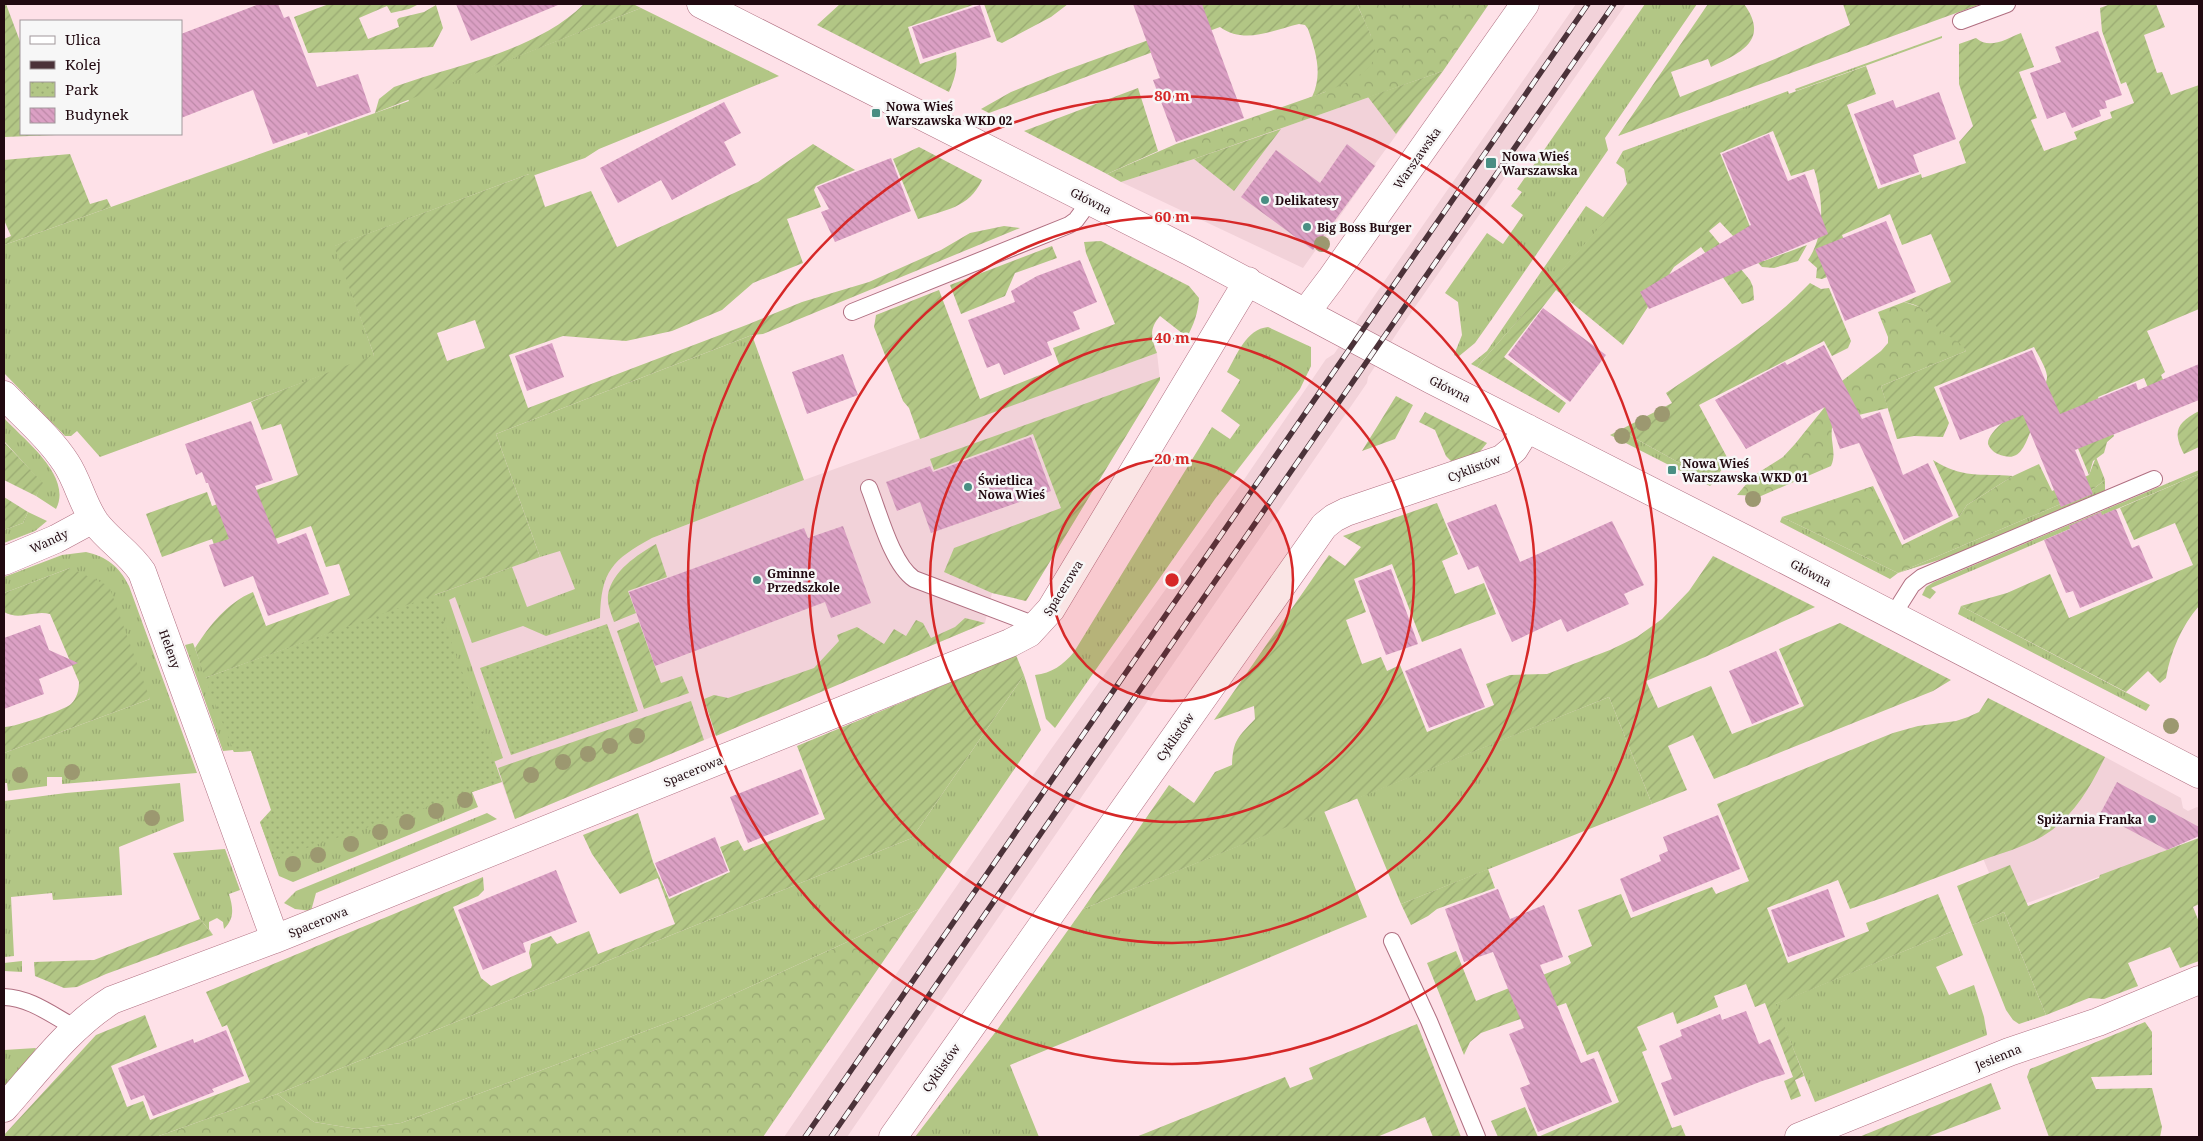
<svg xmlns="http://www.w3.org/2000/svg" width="2203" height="1141" font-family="'Noto Serif',serif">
<defs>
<pattern id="grass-tufts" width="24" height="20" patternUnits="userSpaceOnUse" patternTransform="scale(1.25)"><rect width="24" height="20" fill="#b2c685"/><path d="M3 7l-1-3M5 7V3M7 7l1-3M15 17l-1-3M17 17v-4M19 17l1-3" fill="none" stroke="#99a972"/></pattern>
<pattern id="forest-crowns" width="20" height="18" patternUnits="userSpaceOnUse" patternTransform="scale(1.25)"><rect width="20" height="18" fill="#b2c685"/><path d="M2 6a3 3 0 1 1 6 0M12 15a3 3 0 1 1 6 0" fill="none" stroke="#99a972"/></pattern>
<pattern id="park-dots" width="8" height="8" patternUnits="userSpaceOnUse" patternTransform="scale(1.25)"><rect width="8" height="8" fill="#b2c685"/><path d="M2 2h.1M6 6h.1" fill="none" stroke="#99a972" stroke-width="1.8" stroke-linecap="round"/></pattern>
<pattern id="garden-furrows" width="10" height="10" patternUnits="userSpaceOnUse" patternTransform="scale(1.25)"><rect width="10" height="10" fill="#b2c685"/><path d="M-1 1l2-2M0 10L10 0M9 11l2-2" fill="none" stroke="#99a972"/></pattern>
<pattern id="building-back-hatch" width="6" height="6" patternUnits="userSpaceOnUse" patternTransform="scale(1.25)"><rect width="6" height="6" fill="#dba0c4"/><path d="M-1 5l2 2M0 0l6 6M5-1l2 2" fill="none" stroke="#bc88a7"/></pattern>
</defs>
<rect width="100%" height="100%" fill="#fee1e8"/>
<path fill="#f2d2d9" d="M1576,4H1626L1401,327L1368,377L1367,383L847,1137H784L1049,752L1239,487L1326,359L1334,354Z
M1443,71L1375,164L1376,165L1303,268L1121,182L1194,159Z
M1157,353L1160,380L1026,601L992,593L985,623L515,819L434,594L557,551L601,554L652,538L804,480Z
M2094,751L2181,798L2183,808L2188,811L2197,807L2199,808V836L2134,864L2005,911L1962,808Z"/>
<path fill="url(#grass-tufts)" d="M1645,4H1697L1605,138L1608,150L1492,319L1475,343L1458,357L1454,355L1462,335L1458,302L1445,293L1487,233L1503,244L1523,215L1511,206L1522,192L1517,189Z
M641,8L779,76L599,149L585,158L535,175L529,174L335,246L374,355L372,357L100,457L77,431L71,436H65L4,373V245L409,101L408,99Z
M1942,36V38L1796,91L1795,89Z
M1788,91L1789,94L1632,191L1477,367L1471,364L1487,351L1586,206L1603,217L1627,184L1624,169L1616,163L1623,151Z
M1268,327L1311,347V366L1300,389L1215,499L1055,728L1046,719L1035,675C1052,673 1063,665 1074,652L1212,427L1230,439L1240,425L1221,411L1240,380L1227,372C1237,355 1246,329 1268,327Z
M752,335L804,480L652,538C612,560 601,571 600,618L546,636L523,626L472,643L455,597L449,600L503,758L491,763L258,770L251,751L234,752L233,750L223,751L185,645L193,643L206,678L512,567L527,607L575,589L560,551L540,557L496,434Z
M4,418C24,440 73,476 56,509L36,496L42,483L4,441Z
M1620,430L1714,482L1710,486L1610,435Z
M2199,470V474L1931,588L1936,592L1930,599L1922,595L1926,587L1934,582Z
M2105,480V492L1964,552L1898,573L1890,579L1780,522L1782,517L1898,573L2089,492Z
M28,512L47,521L35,531L4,543V530L23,523Z
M86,552C107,557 119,566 129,586L197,773L62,784V777H47V786L8,791L7,783H4V753L150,699L70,568L4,593V577L62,555Z
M1961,606L2150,705L2146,711L1958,614Z
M1024,675L1041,730L919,909L688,1015L401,1123L357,1129L314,1122L277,1094L912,838Z
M1609,697L1652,804L1401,904L1357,798Z
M180,783L184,821L119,847L122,895L53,900L52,893L11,897L14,956L4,957V801L66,793Z
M486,787L472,792L478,807L293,882L279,876L260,822Z
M1324,811L1367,917L1010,1065L1039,1137H915L997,1030L1083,909Z
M487,813L497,819L316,893L311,911L295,909L284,903L296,891Z
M225,849L240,890L229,894C233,908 235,918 224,929L223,922L217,918L209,922V929L213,935L200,919L173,853Z
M2004,912L2046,1015L2019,1024L2013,1020L2006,1010L1972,925Z
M1953,931L1963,955L1936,967L1949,995L1974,985L1984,1017L1987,1035L1815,1102L1775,1004Z
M22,961V972L4,971V963Z
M36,1048L31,1058L4,1087V1050Z"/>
<path fill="url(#forest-crowns)" d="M1357,4H1489L1443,71L1194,159L1121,182L1107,174L1176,144L1325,92L1371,36Z
M1904,302L1923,308L1944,333L1961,342L1966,351L1881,386L1888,408L1846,418L1832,428C1830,442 1837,453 1831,466L1761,496L1737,495L1753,476L1783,457L1795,444L1824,408L1827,399L1838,384L1881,351L1888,343V337L1878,312Z
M2096,457L2105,480L2089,492L1898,573L1782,517L1873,486L1902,545L1959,517L1967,505L2013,476L2039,464L2052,491L2089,475Z
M919,909L763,1137H156L277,1094L314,1122L357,1129L401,1123L688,1015Z"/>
<path fill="url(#park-dots)" d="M434,594L502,782L274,859L260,822L271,810L251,751L234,752L205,678Z
M607,624L638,711L511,755L480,668Z"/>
<path fill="url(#garden-furrows)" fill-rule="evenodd" d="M4,4H6L21,44V134L56,135L4,137Z
M329,4H419L409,9L391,13L387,6L359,18L368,39L399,27L397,20L399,18L424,12L436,5L443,28L433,47L308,53L294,17Z
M584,4H633L641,8L375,113L379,99L394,87C457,64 535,52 584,4Z
M840,4H976L908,27L920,64L956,52C958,67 955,78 949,92L817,25Z
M984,4H1068L1051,17L1002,43L997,41Z
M1200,4H1357C1363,19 1373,35 1375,51C1378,74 1330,90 1312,97C1323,74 1316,52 1308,29L1305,25L1299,24C1273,30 1245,45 1220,27L989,113L981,109L1011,92L1058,73L1176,30L1200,10Z
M1708,4H1744C1770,40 1741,53 1711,67L1708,59L1671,72L1680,97L1775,59L1850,25L1843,4H1981L1618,136Z
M2108,4H2156L2165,27L2144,35L2157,73L2162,72L2171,95L2199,85V309L2147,331L2165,372L2161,375L2176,408L2155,405L2144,378L2098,397L2114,436L2107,442L2104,453L2093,461L2089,475L2065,417L2031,430C2026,442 2021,461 2004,456C1996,454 1991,451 1988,444C1987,424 2049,397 2047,376C2046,367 2038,355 2034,347L1934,387L1949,423L1943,437L1914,436L1897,439L1881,386L1966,351C1960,341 1954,340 1945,334C1926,321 1934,308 1904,302L1951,282L1931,234L1902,245L1890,214L1842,235L1855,266L1822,279L1816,278L1817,268L1808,260C1826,234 1823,197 1814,169L1791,176L1773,131L1720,153L1764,261L1807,245L1798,261L1774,268L1762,267L1720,222L1709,231L1750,280L1753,287L1754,300L1742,304L1701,247L1674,267L1623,345L1556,290L1504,357L1566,403L1559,413L1477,367L1631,191L1625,153L1866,66L1876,94L1847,105L1878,189L1921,174L1922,178L1966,163L1959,142L1973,126L1959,84V44L1976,38C1990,50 2006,39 2021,33L2034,67L2019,72L2037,118L2031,120L2044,151L2077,139L2074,132L2112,118L2110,112L2134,103L2126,82L2121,84L2102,31L2100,8L2108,5Z
M1443,71L1396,134L1368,97Z
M1138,88L1158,151L1107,174L1024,131Z
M1281,129L1234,191L1194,159Z
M813,144L855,170L816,186L814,190L821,207L787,219L803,263L753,283L722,310L672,331L626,341L563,336L509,355L528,408L749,324L802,302L869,282L941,250L970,233L1004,226L1020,228L763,334L752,335L496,434L540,557L205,678L195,648C210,625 227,603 253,592L266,626L350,595L339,564L326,567L311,526L219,559L212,539L162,557L146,514L207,492L212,506L298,475L281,424L262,430L251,402L374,355L334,246L529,174H534L545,207L591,191L617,247L758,182ZM475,320L485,348L447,361L437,333Z
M919,147L982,180C969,208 945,210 918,219L893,159Z
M70,154L90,204L107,199L111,207L4,245V239L11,236L4,220V160Z
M1101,241L1189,286L1199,298C1198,313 1194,324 1187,337L1160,316C1149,329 1151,337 1157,353L920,439L909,408L903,401L874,327L876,315L939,290L980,399L1060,367L1053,348L1115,324L1086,253L1084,242Z
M1052,246L1057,258L1015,273L1005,296L961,314L950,285Z
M1810,283L1821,289L1829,288L1851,341L1848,348L1832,356L1824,341L1699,405L1728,459L1714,482L1620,430L1672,403L1666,393C1717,359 1768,327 1810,283Z
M1160,377V380L1026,601L992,593L944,572L954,548L1061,508L1033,434L934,470L930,459Z
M1396,396L1413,405L1395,439L1362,451Z
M2199,411V447L2184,454C2172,431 2177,423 2199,411Z
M1425,412L1487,443L1478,454L1451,461L1446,456L1435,430L1419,422Z
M4,442L43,483L36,496L4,480Z
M1933,460C1963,479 1979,473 2013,476L1967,505L1959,517Z
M2199,474V606C2182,625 2170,653 2166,678L2160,683L2148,671L2126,692L1961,606L2007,593L2050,574L2069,618L2193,565L2175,523L2134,540L2120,508Z
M4,497L28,512L23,523L4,530Z
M1437,503L1458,554L1442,561L1455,594L1484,583L1496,614L1422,642L1392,564L1354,579L1366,612L1346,620L1362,664L1381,657L1387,671L1400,665L1427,732L1494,705L1486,684L1510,675L1547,674L1610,650L1637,637L1662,619L1689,591L1713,556L1815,607L1705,657L1646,681L1658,708L1711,686L1732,734L1804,706L1779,649L1840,623L1951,680L1933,691L1714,779L1693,735L1668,746L1687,790L1652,804L1609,697L1083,909L1169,785L1194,803L1215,772L1232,765C1233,740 1238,737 1255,719L1254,706L1214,720L1329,555L1345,566L1361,547L1343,536Z
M656,544L667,577L628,591L636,613L614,622C611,613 607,604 608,595C612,571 637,555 656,544Z
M70,568L109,586L150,699L4,753V727C12,728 65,710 71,704C77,698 79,690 79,682L50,614C33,610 20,621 4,612V593Z
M965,618L985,623L716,736L704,699L714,695L728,698L814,668L839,641L837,635L857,627L884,644L894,629L906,636L916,620L923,623L931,638L955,627Z
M639,622L661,683L682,676L689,693L644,709L617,631Z
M1016,655L1024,675L912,838L277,1094L156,1137H4V1135L96,1035L145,1015L157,1047L111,1066L127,1107L143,1101L150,1120L250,1082L227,1025L222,1027L206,992L483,877L484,890L478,896L453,907L481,978L491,986L531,968L532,965L529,953L531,944L551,936L557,944L589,931L598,954L675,924L658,878L620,894L592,854L583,835L638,813L653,862L669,899L730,872L720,847L738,840L744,851L825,819L797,746Z
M1988,698L2105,757C2092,784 2076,812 2052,830C2029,847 2000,853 1975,863C1933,879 1892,895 1850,909L1838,880L1767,908L1788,963L1869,931L1866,923L1938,894L1953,931L1776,1004L1804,1076L1795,1080L1801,1096L1791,1100L1784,1081L1793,1077L1765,1003L1755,1007L1746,984L1714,996L1718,1007L1677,1024L1673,1012L1637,1027L1647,1050L1642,1052L1672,1128L1681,1125L1686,1137H1498L1491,1121L1525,1107L1538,1137L1619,1102L1598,1051L1587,1055L1566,1003L1481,1033L1470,1042L1464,1055L1427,963L1456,951L1476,1001L1568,965L1571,963L1568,956L1592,946L1578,910L1621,894L1631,918L1712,887L1716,894L1749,881L1717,804L1893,733L1918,726L1956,721L1968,717L1979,712Z
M691,701L704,740L515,819L498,768Z
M2199,838V904L2193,907L2199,922V961L2180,968L2170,947L2128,963L2138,986L2104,999L2089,998L2046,1015L2004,912L1972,925L1957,886L2010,865L2028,906L2099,878L2100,875Z
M1488,869L1495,888L1437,909L1428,916L1411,925L1401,904Z
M200,919L213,935L106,974L77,987L64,988L35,976L34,962L94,960Z
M2145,1022L2152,1032V1075L2091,1077L2096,1089L2152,1088L2162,1127L2160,1137H2049L2027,1077L2030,1069Z
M1417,1024L1461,1137H1433L1425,1117L1377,1137H1136L1285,1077L1290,1088L1313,1079L1309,1068Z
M1991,1083L2001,1109L1927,1137H1859Z"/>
<path fill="url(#building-back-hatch)" d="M259,4H278L284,18L289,16L317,87L358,74L371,112L308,135L307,132L273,144L253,90L181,118V34Z
M456,4H558V5L471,41Z
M1133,4H1202L1244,118L1176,142L1153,80L1160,78Z
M980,5L991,37L923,59L912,27Z
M2098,31L2122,95L2105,101L2107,108L2099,110L2101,116L2072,128L2065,112L2047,119L2030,73L2061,62L2055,47Z
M1939,92L1956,139L1913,155L1919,172L1881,185L1854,114L1893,100L1896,108Z
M724,102L741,133L724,142L736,165L672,200L661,180L618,203L600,168Z
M1769,134L1788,181L1805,174L1828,234L1649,309L1640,292L1751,225L1722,154Z
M1347,144L1375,166L1313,250L1241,197L1276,150L1320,183Z
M891,158L911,211L835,242L821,212L829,209L817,187Z
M1886,221L1916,292L1845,321L1815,249Z
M1080,260L1097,302L1073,312L1080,329L1047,342L1052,355L1004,375L999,363L987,368L968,320L1015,302L1011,291L1037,276Z
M1543,308L1606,355L1570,402L1508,355Z
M552,343L564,377L527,391L515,356Z
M1824,345L1862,419L1880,412L1903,475L1928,463L1953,516L1904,540L1859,443L1840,449L1825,407L1746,449L1715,400L1785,362L1787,365Z
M2032,350L2060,414L2136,383L2138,390L2199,364V400L2075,450L2093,494L2061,507L2023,415L1960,440L1939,388Z
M843,354L858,395L807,414L792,372Z
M251,421L273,480L255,486L278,544L306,533L329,594L268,616L253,576L224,587L209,545L229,539L208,483H206L202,472L196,475L185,444Z
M1031,437L1051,491L931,533L920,502L897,511L886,482L930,466L933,472Z
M1496,504L1520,562L1612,521L1644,585L1624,594L1629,604L1567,632L1561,619L1512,642L1478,566L1468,570L1447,523Z
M2116,509L2132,548L2139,545L2153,578L2080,608L2073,591L2066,593L2044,540L2070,529L2069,526L2101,512L2102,515Z
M843,526L871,603L831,618L825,602L655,666L629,592L804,528L808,538Z
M1391,569L1418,644L1386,655L1358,581Z
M40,625L49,650L78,663L39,679L44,694L4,709V638Z
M1461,648L1485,707L1429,728L1405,671Z
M1776,651L1799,704L1752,724L1729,671Z
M801,769L819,814L748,843L730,797Z
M2117,782L2199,827V836L2167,850L2100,814Z
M1718,815L1740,869L1633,912L1620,879L1661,861L1659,855L1668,851L1663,837Z
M715,837L728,871L669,897L655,863Z
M556,870L577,922L523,943L526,952L483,970L458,910Z
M1498,889L1510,919L1544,905L1563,957L1540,965L1581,1063L1594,1058L1612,1102L1538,1132L1520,1088L1530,1084L1509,1034L1524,1028L1493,952L1464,962L1445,909Z
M1828,889L1845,937L1788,957L1771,910Z
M1746,1011L1759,1044L1770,1039L1785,1074L1762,1081L1674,1116L1661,1083L1672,1079L1659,1046L1682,1036L1680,1030L1720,1014L1722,1020Z
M226,1030L244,1076L212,1089L214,1092L153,1116L144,1095L131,1100L118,1068L193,1039L194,1043Z"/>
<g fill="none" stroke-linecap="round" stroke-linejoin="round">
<defs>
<path id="service" d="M1961,21L2007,4
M852,312L1069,225L1076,220L1090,201
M869,488C879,513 892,564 914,579L1038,626
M1893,615L1912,585L1922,577L2154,479
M1392,941L1429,1021L1477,1137
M4,997C31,998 53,1016 76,1028"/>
<path id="minor" d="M701,4L1189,251L1432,380L1745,539L2199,774
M1306,312L1331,279L1525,4
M4,395C24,416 50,438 66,463C78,481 82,503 95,522C109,541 129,552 142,572L275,939
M4,561L56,539L93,519
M4,1108C37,1071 69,1027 112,1000L275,939L1010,643L1029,633L1051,609L1248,281
M893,1137L1324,526L1334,518L1346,512L1502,459L1514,449L1527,428
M1799,1137L2009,1052L2098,1022L2199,980"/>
</defs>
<use href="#service" stroke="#b06f81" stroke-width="18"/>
<use href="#minor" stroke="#b06f81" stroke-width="29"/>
<use href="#service" stroke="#fff" stroke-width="16"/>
<use href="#minor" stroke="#fff" stroke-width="28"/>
<defs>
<path id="rail" d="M805,1137L1588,4
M831,1137L1614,4"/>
</defs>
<use href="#rail" stroke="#4b3239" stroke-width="5.5"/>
<use href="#rail" stroke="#f7f7f7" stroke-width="4" stroke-dasharray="11" stroke-linecap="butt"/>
</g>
<g fill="#9c9870">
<circle cx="1322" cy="244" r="8"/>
<circle cx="1662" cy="414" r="8"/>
<circle cx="1643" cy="423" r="8"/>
<circle cx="1622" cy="436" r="8"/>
<circle cx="1753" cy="499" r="8"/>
<circle cx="2171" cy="726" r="8"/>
<circle cx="637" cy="736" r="8"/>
<circle cx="610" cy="746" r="8"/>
<circle cx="588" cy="754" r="8"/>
<circle cx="563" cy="762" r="8"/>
<circle cx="72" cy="772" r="8"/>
<circle cx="20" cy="775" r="8"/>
<circle cx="531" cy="775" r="8"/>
<circle cx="465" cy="800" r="8"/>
<circle cx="436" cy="811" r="8"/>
<circle cx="152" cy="818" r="8"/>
<circle cx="407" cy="822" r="8"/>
<circle cx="380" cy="832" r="8"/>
<circle cx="351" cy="844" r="8"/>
<circle cx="318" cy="855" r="8"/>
<circle cx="293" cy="864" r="8"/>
</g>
<circle cx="1172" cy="580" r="121" fill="#d62828" fill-opacity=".12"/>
<g fill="none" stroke="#d62828" stroke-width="2.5">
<circle cx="1172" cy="580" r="121"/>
<circle cx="1172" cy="580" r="242"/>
<circle cx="1172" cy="580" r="363"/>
<circle cx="1172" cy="580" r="484"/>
</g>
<g fill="#498e83" stroke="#f7f7f7" stroke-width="2">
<rect x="871" y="108" width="10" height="10" rx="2.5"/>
<rect x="1485" y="157" width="12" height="12" rx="2.5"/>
<circle cx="1265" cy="200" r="5"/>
<circle cx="1307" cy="227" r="5"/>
<rect x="1667" y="465" width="10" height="10" rx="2.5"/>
<circle cx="968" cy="487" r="5"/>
<circle cx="757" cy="580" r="5"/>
<circle cx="2152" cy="819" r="5"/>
</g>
<g text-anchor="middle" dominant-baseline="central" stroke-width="5" stroke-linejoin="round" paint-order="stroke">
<g font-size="12" font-weight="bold" fill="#210910" stroke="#f7f7f7" text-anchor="start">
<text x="886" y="106">Nowa Wieś<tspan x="886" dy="14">Warszawska WKD 02</tspan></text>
<text x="1502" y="156">Nowa Wieś<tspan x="1502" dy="14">Warszawska</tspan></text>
<text x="1275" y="200">Delikatesy</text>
<text x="1317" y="227">Big Boss Burger</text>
<text x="1682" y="463">Nowa Wieś<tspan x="1682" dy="14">Warszawska WKD 01</tspan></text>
<text x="978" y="480">Świetlica<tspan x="978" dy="14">Nowa Wieś</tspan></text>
<text x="767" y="573">Gminne<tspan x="767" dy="14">Przedszkole</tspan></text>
<text x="2142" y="819" text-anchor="end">Spiżarnia Franka</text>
</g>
<g font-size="12" fill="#210910" stroke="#f7f7f7">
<text transform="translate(1417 158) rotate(-55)">Warszawska</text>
<text transform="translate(1091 201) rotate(27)">Główna</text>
<text transform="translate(1450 389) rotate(27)">Główna</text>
<text transform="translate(1474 468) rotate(-21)">Cyklistów</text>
<text transform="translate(49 541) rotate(-25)">Wandy</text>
<text transform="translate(1811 573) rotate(28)">Główna</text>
<text transform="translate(1063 588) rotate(-58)">Spacerowa</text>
<text transform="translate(170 649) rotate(70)">Heleny</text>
<text transform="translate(1175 737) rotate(-55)">Cyklistów</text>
<text transform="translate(693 771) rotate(-22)">Spacerowa</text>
<text transform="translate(318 922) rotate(-22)">Spacerowa</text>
<text transform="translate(1998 1057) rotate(-22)">Jesienna</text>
<text transform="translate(941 1068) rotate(-55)">Cyklistów</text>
</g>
</g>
<circle cx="1172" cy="580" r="8" fill="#d62828" stroke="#f7f7f7" stroke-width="2.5"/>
<g font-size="15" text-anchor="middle" font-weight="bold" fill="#d62828" stroke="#f7f7f7" stroke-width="5" stroke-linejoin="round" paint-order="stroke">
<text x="1172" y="101">80 m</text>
<text x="1172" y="222">60 m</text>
<text x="1172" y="343">40 m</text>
<text x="1172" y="464">20 m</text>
</g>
<rect width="2203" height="1141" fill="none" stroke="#210910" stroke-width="10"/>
<rect x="20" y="20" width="162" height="115" fill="#f7f7f7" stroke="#a1989b"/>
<rect x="30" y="36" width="25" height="8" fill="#ffffff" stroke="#a1989b"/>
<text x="65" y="45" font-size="15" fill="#210910">Ulica</text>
<rect x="30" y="61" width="25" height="8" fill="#4b3239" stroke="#a1989b"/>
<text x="65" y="70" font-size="15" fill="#210910">Kolej</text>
<rect x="30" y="82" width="25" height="15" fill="url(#park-dots)" stroke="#a1989b"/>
<text x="65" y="95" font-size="15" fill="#210910">Park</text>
<rect x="30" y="108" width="25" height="15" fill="url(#building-back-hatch)" stroke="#a1989b"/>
<text x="65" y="120" font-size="15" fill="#210910">Budynek</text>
</svg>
